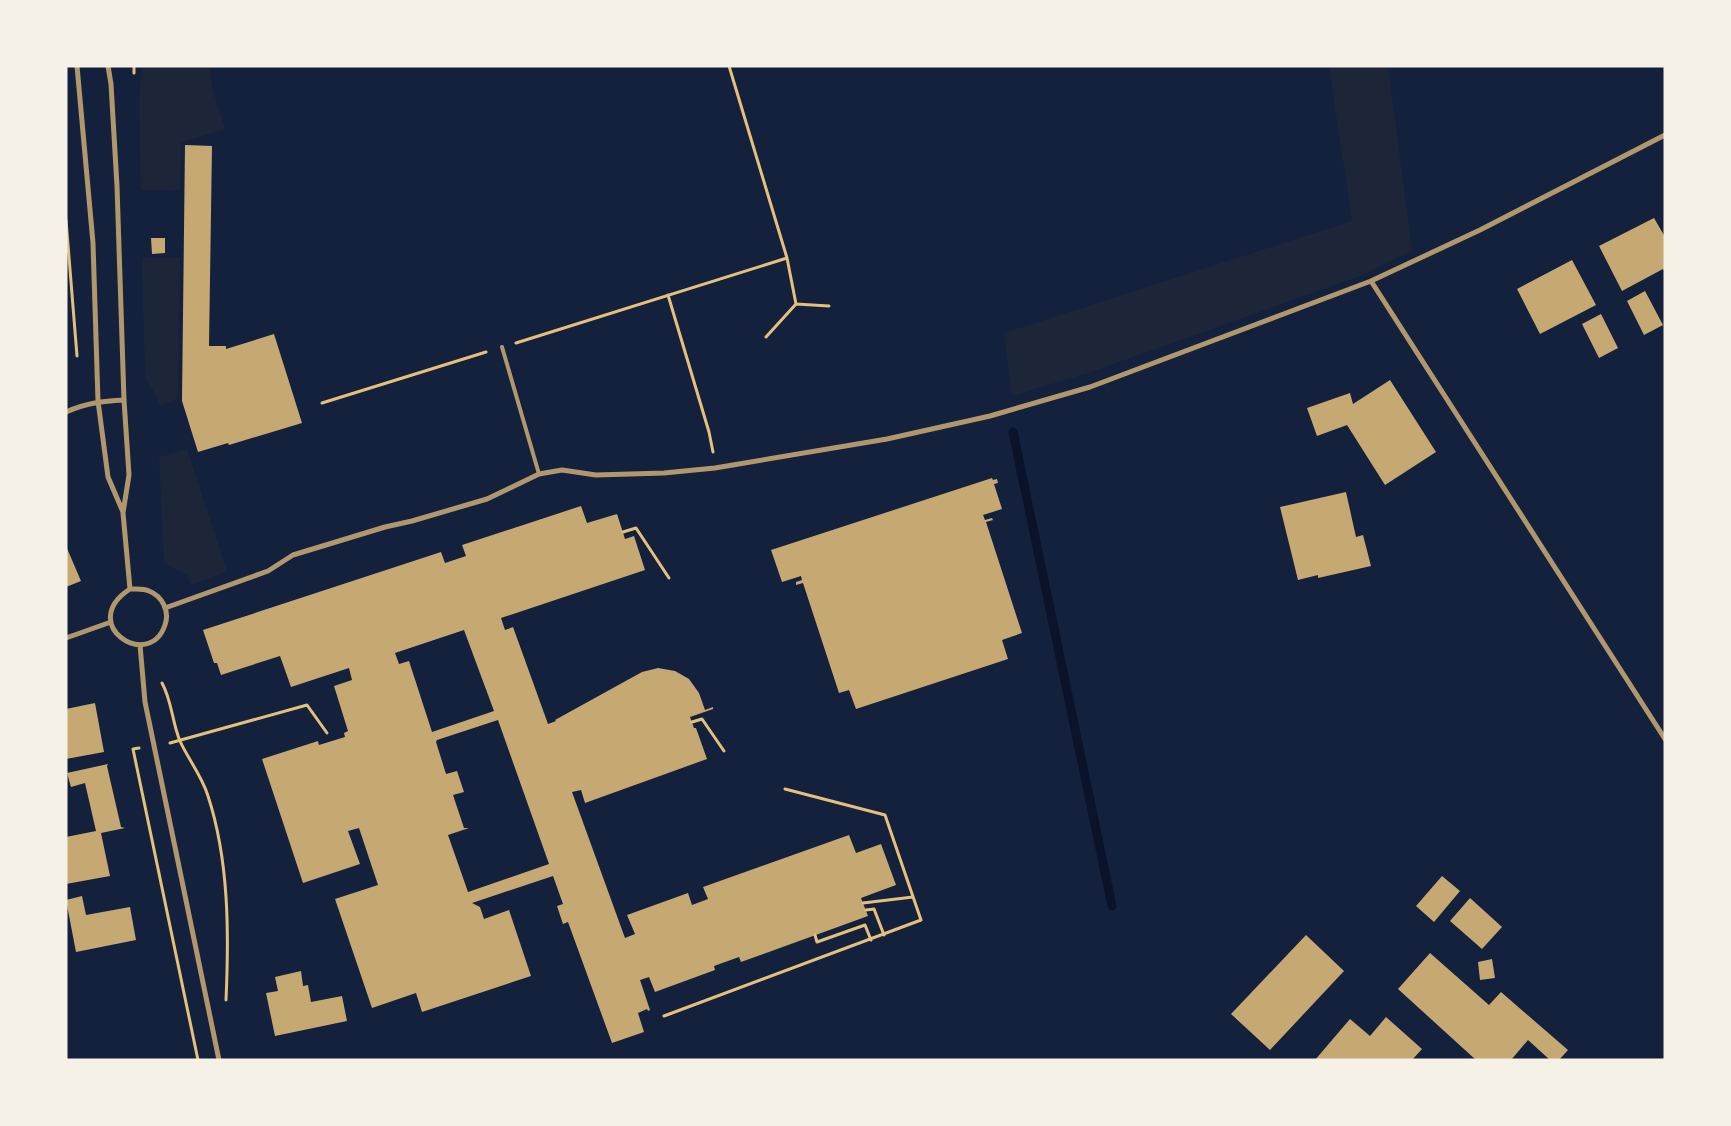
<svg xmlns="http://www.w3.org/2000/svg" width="1731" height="1126" font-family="'Nunito Sans',sans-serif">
<rect width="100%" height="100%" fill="#14213d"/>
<path fill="#1d2539" d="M142,66H214L210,69L212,87L225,129L181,142L180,190L141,191L139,101Z
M1329,66H1388L1412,251L1360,276L1088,373L1012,396L1004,333L1352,221Z
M180,257L178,398L158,406L157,397L145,377L142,258Z
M187,449L227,571L191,585L187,575L164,563L159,457Z"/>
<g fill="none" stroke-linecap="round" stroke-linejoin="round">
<path stroke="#0b132b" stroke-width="9" d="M1013,432L1112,906"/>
</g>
<path fill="#c6a872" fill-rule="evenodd" d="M185,145L212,146L209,346H226V349L274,334L302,423L229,445L228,443L198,452L182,401Z
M1654,218L1665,237V272L1663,269L1622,291L1599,246Z
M151,238H165V253L152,254Z
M1572,260L1596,305L1540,334L1517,289Z
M1645,291L1663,325L1644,335L1627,301Z
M1601,314L1618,348L1599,358L1582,324Z
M1390,380L1436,452L1385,485L1347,425L1317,436L1307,408L1350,393L1353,404Z
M992,478L993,480L997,479L998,483L994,484L1002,509L983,515L985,520L992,518L993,520L986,522L1022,633L1002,640L1008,659L856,709L849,690L839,693L803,583L796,585V582L802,580L801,576L782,582L771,550Z
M1346,492L1356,537L1363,535L1371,566L1318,578V575L1298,580L1280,507Z
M581,506L587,523L617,514L625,539L634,536L645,570L501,618L505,630L513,627L548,724L556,721L555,720L642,672L658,668L675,671L689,679L699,693L705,710L713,707V709L690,717L694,728H696L707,759L585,803L581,790L572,792L625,938L635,934L627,915L688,893L692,905L708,899L703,887L849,835L856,853L881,844L896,885L861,898L868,916L741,962L739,957L714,966L715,970L655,992L649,977L640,980L650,1010L648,1011L647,1009L638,1013L644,1032L612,1043L568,922L563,924L557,906L563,904L553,876L472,903L480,907L484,919L509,910L531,976L422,1012L416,993L372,1008L335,899L378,885L359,828L348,831L360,864L303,883L262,759L318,741L319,745L345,737L344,733L348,731L334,686L352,680L349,668L291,687L280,656L221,675L217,663H214L203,630L441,552L445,563L466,556L462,545ZM464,630L494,711L432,732L409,661L399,664L395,653ZM498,720L549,864L468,892L448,835L469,828H464L453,795L464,792L457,771L446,774L436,742L437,740Z
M66,546L81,581L66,587Z
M95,703L104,752L66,759V709Z
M108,764L107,766L121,827L125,828L101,833L110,876L66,884V837L96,831L85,783L71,787L67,773Z
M1442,876L1460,891L1434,922L1416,906Z
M82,896L86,915L130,907L136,940L76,952L66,900Z
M1470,898L1502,927L1482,949L1450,921Z
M1306,935L1344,971L1270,1050L1231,1014Z
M1430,953L1489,1005L1501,992L1568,1050L1559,1060H1550L1528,1040L1511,1060H1476L1398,989Z
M1492,959L1495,978L1480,980L1478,962Z
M301,971L303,986L308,985L311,1002L342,996L347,1021L275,1036L266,993L278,991L275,977Z
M1386,1017L1422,1049L1412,1060H1315L1350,1019L1370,1036Z"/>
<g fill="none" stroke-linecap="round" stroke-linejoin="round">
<path stroke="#e5c07b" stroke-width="3" d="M729,66L787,258L796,304L766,337
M134,73V66
M66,220L77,356
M668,295L709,432L713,452
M796,304L829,306
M516,343L787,258
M322,403L486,352
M623,532L636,528L669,578
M162,683C172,701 172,722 180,741C188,759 202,776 208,796C229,860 229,933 226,1000
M692,722L702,719L724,751
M170,743L307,705L327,733
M139,748L133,749L198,1060
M863,903L913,897
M866,910L874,909L884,935
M815,935L817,942L865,925L871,940
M664,1016L921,920L885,815L785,789"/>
<path stroke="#b1986c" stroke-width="4" d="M502,347L539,474"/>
<path stroke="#b1986c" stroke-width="5" d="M77,66L93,243L98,401L108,477L123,512
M108,66L111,84L117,186L124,400L129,475L123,513L130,589
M1371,281L1665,739
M66,412C86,403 103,401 124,400
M130,589C136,589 143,588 149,591C162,596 170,611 165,625C149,672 76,624 130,589Z
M165,608L268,571L293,555L385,527L412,521L487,499L539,474L562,470L596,475L664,473L715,468L887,439L990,416L1090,387L1371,281L1480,230L1665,135
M66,638L111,622
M140,645L145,702L219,1060"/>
</g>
<rect width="1731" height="1126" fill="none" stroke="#f6f1e7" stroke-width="135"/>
</svg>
